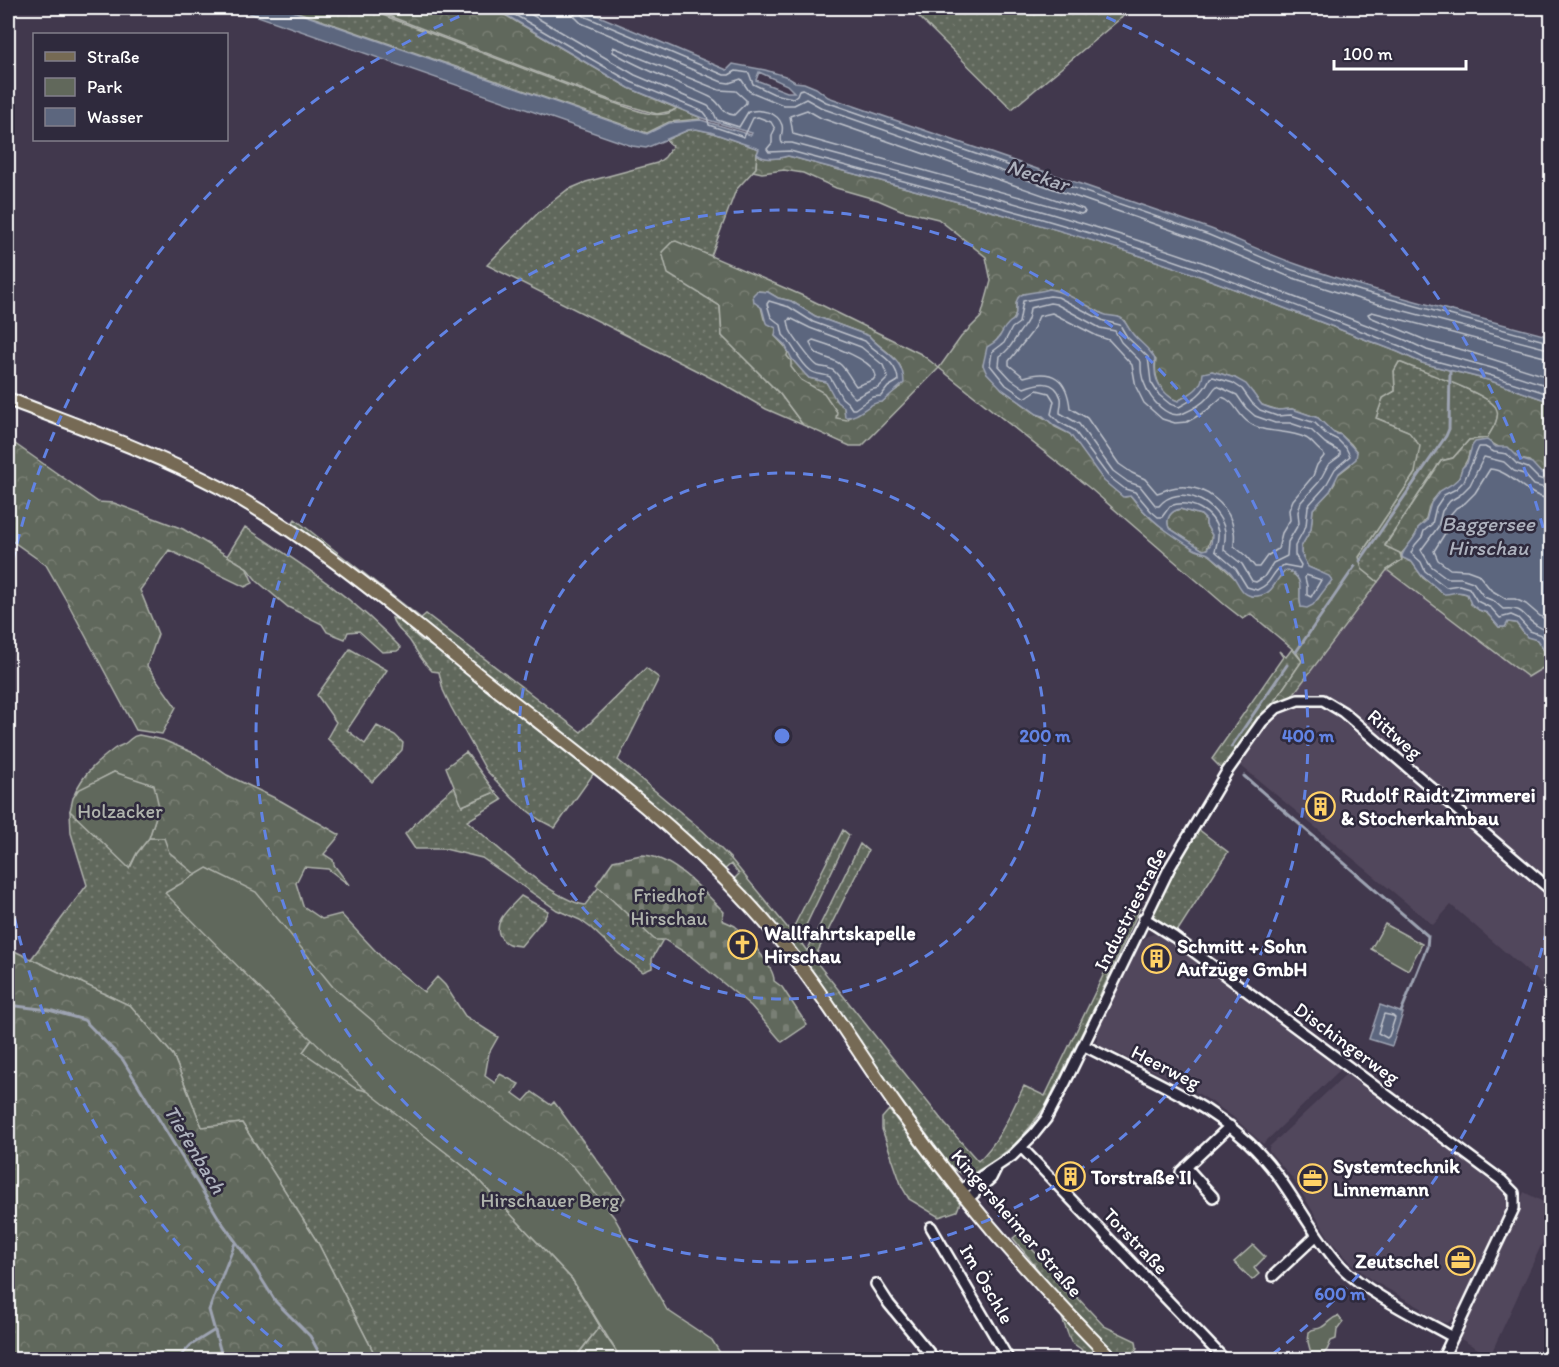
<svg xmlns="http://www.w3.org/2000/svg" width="1559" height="1367" font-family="Itim,sans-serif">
<defs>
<pattern id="grass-dots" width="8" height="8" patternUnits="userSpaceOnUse" patternTransform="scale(1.5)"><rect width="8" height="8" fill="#61685b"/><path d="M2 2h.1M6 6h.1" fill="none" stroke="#797f74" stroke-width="1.8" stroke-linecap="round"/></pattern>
<pattern id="forest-crowns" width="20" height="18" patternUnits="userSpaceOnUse" patternTransform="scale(1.5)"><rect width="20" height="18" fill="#61685b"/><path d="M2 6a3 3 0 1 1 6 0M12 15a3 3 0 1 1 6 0" fill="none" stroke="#797f74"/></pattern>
<pattern id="wetland-marsh" width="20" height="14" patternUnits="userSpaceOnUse" patternTransform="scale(1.5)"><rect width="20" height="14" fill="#61685b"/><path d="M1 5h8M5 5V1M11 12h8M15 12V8" fill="none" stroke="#797f74"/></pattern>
<pattern id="cemetery-stones" width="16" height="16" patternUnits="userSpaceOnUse" patternTransform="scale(1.5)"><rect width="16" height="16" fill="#61685b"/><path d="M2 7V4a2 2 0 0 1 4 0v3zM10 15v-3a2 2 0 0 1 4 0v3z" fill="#797f74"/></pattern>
</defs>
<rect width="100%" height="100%" fill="#41384d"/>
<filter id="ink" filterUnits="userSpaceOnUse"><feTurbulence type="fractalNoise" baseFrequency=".0167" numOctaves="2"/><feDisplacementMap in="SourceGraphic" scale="12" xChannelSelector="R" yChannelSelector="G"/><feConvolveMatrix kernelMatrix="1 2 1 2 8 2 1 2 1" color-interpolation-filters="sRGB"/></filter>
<g filter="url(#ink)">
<path fill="#51465b" d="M1387,570L1528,676L1551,663V992L1451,905L1433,925L1234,760L1262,722L1285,705Z
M1154,934L1169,940L1341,1069L1263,1144L1233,1117L1212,1102L1189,1088L1133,1061L1113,1051L1110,1052L1101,1048L1097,1043V1031L1139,945L1147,936Z
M1349,1074L1497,1184L1508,1197L1505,1215L1456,1315L1448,1323L1438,1321L1421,1311V1308L1370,1279L1350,1262L1331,1241L1293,1179L1269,1151V1147L1345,1075Z
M1524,1192L1551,1206V1224L1490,1356L1459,1338Z"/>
<path fill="url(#grass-dots)" stroke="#b0b4ad" stroke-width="1.5" d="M286,8H364L614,103C632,108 661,123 677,108L699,117L700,119L669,122L647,133Z
M910,8H1133L1012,109Z
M696,129L710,132L759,149L757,154L756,168L736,190L711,256L694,250L720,306L722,336L780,394L803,425L766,409L723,384L487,265L539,212L567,190L586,182L657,163L665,157L673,146L666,140L688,130Z
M1399,362C1416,369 1490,394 1497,408C1501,417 1492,430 1487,438L1469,440L1453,458L1441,461L1385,545L1400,553L1402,560L1387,570L1378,582L1361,569L1359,557L1415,473L1408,431L1376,418L1383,397L1395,391L1394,371Z
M295,519L421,618L426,614L581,732L646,668L659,678L618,760L703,831L731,859L791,932L843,830L849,835L799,940L807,951L860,844L868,851L814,959L945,1124L978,1161C1000,1141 1011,1112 1024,1086L1045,1096L1137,905L1140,908L1088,1021L1046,1105L1031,1126L1015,1144L994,1161L974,1173L962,1174L951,1167L906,1107L780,931L734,879L739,874L731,864L724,870L668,818L291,525Z
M245,527C303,565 353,597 401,648L397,651L382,652L359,631L348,632L345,639L327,632L322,624L288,607L257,581L246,567L227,556Z
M392,618L399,620L422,641L424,640L594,773L555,828L540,820L515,801L486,770L451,707L443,690L439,672L432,671C424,663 418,654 412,644C406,634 395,629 392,618Z
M350,649L387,670L347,730L365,744L377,726L395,735L403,743L402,750L372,782L327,738L336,722L317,695Z
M1292,649L1302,661L1269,709L1258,718L1222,769L1212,759L1283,657L1279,651L1286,657Z
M455,786L462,806L495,792L502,800L467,821C496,845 550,899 585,905L602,883L646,923L662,941L652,959V968L643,972L619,954L591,928L580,920L557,910L482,858L445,849H415L405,834L434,804Z
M70,811L131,866L137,853L149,838H164L209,886L317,1033L303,1052L432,1107L417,1129L471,1172L572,1279L600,1326L574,1359H377L318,1243L242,1123L202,1127L173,1055L131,1006L31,959L87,885L71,833Z
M1194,826L1228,852L1175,935L1146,914Z
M521,896L548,911L545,917L521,946C512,945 505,945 500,936C492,921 512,906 521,896Z
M889,1110L960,1203L957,1211L939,1217L909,1199L902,1187L882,1129V1118Z
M1018,1234L1104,1326L1136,1341L1137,1348L1131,1355L1122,1356L1112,1351L1096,1336L1087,1323L1050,1285L1013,1238Z
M1059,1310L1107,1359H1087L1081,1349L1071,1342Z"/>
<path fill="url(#forest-crowns)" stroke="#b0b4ad" stroke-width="1.5" fill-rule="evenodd" d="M368,8H483L505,15L629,88L676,108L672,111L657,114L615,102Z
M757,154C765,161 777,159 788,156C924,193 1061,227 1194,274C1263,299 1330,326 1398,352L1422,363L1488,380L1551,402V477L1541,473L1529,461L1520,459L1490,442L1469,452C1469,460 1465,462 1462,469C1458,476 1463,471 1459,478C1452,488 1439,489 1431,503C1424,515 1431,517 1418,528C1417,535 1407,548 1401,554L1403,558L1412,562L1423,578L1444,593L1454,591L1467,594L1471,604L1479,610L1487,613L1499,627H1505L1508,622L1516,623L1524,634L1537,640L1543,649L1551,654V663L1528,677L1387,570L1402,560L1400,553L1385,546L1441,461L1453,458L1469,440L1487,438C1492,430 1501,417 1496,408C1490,394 1416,369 1399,362L1394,371L1395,391L1383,398L1376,418L1408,431L1420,446L1415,473L1359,557L1362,569L1378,582L1292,696L1279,702L1269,709L1302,661L1296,652L1251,614L1243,619L1225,605L1092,490L939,368L862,446H850L803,425L780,394L722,336L720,306L668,274L662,252L672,242L676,241L801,295L921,354L939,368L961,337L981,317L991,281L986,257L938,219L901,210L878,200L836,188L803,173L784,170L762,173L753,171L756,168ZM1049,289L1060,291L1106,316L1118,317L1124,320L1131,333L1156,360C1153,378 1161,395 1178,401C1185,396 1195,394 1200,386C1204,380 1205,376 1212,371L1235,378L1253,393L1256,400L1262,405L1278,410L1292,409L1318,418L1330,430L1341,435L1351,444L1357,452L1350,465L1336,476L1335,483L1330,491L1313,509L1311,529L1301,547V553L1308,567L1322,573L1330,584L1325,587L1318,599L1301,607C1297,591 1307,579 1287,570C1272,578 1277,597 1251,596C1238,581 1226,569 1211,556C1207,552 1197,550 1191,546C1168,532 1147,519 1131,496L1125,497L1108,484L1070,434L1055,427L1048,420L1037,414L1002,389L983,365C989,349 1002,332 1013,320C1018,315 1014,307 1017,301C1018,298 1021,296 1023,294L1039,293ZM757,291L768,292L778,298L791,301L815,316L869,336C878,347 900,357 902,372C903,376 901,383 901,387L892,392L882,402H875L869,406L788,350L775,336L777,328L764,319Z
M8,439L98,502L114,503L183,529L246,567L253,583L245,587L169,550L140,590L158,634L147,666L176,707L162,734L136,730L70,607L46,565L8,538Z
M1180,509L1201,515L1206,520V525L1212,535L1207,549L1203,550L1169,528C1165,518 1171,511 1180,509Z
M139,735L163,740L196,754L227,775L281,801L340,835L324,854L333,860L334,865L349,885L328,869L304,867L296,883L303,906L322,919L341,914L385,961L424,992L437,977L445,985L465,1016L498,1037L489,1053L485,1076L495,1083L500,1074L519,1084L513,1093L524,1101L532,1092L551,1105L554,1102L625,1198L617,1208L591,1201L600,1326L572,1279L471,1172L417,1129L430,1107L355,1088L303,1052L317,1033L209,886L169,852L164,838H149L159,807L114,772L75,793C83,774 98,761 114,749C118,746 124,745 127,742C132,738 132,736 139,735Z
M466,752L495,792L462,806L446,767Z
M8,948L131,1006L173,1055L202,1127L242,1123L318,1243L377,1359H8Z
M599,1327L622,1359L574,1360Z"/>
<path fill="url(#wetland-marsh)" stroke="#b0b4ad" stroke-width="1.5" d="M788,350L792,359L809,378L826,382L835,396V400L844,407L845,416L850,417L847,420L836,418L837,412L824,393L801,380L791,367V361L787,356Z"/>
<path fill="url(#cemetery-stones)" stroke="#b0b4ad" stroke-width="1.5" d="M641,855C672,855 703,891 724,912L722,920C726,922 731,924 735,926C746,934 775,968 774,981L782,987L807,1025L782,1042L751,1006L689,955L665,940H655L596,885L613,861Z"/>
<path fill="#61685b" stroke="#b0b4ad" stroke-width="1.5" d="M114,772L154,785L159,807L149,838L137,853L129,868L70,811L73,798L78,790Z
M207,868L256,892L333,987L393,1038L574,1167L614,1217L667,1310L712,1340L724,1359H621L572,1279L471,1172L362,1087L292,1021L165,893Z
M1385,924L1422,944L1408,970L1371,949Z
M1253,1245L1265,1257L1254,1268L1259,1274L1252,1280L1234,1262Z
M1338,1316L1343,1322L1337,1330L1336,1339L1331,1341L1327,1350L1320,1358L1312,1357L1308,1342L1309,1332C1314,1327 1316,1331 1322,1327C1329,1323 1330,1318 1338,1316Z"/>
<path fill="#5c667e" stroke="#9da3b2" stroke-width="1.5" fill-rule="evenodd" d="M235,8H284L647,134L669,123L701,120L751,135L752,133L702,118L629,88L506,15L485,8H580L727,70L733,64L765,70L785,76L795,82L804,83L816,88L828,97L1211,229C1239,240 1267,254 1296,264C1379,294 1466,314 1551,337V402L1488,380L1422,363L1398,352C1330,326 1263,299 1194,274C1061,227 924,193 788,156C777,159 765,161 757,154L759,149L710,132L696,129L688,130L646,148L632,146ZM759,72L787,85L794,92H787L756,80Z
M1049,289C1069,293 1085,305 1103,314C1109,317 1115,315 1121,318C1126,322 1128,328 1132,333C1137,340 1145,345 1151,353C1157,359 1154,362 1155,370C1155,383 1166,397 1178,401C1191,393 1202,389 1203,373L1212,371L1235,378L1246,384L1262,405L1270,408L1278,410L1292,409L1318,418L1334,433L1341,435L1357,452L1356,459L1339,473L1330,491L1313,509L1311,529L1301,547V553L1308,567L1329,576L1332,580L1313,605L1307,608L1301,607C1297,591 1307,579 1287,570C1275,576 1276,594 1257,596C1239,598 1239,579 1228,570C1223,566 1217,560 1211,556C1207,552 1199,552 1194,549C1170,534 1148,519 1131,496L1123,497L1104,481L1070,434L1055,426L1043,416L1037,414L1002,389L986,372L983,365L987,347C1005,337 998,333 1009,323C1013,319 1013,323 1015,317C1018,309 1013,300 1021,295C1027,292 1041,292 1049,289ZM1180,509L1201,515L1206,520V525L1212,535L1211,544L1207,549L1203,550L1169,528C1165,518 1171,511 1180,509Z
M757,291L768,292L778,298L791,301L815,316L869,336C882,352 904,357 904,383L882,402C867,402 861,418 845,417L844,407L837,402L826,382L809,378L805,374L792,359L785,345L775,336L776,328L766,323L762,308L754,302L753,295Z
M1487,440L1496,447H1508L1520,459L1532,463L1541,473L1546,472L1551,477V654L1543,649L1537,640L1527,637L1516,623L1508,622L1505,627H1499L1487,613L1479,610L1471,604L1467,594C1456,589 1452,595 1444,594L1421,575L1412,562L1403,558L1402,556C1405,545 1417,539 1418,528L1426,521L1431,503L1440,491L1452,484L1459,478L1462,468L1467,463L1472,446L1475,442Z
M1380,1005L1403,1013L1392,1046L1369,1039Z"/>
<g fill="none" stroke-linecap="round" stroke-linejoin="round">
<path stroke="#bec2cb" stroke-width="1.5" d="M503,8L631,82L704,112L707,116L709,125L744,137L753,118L758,117L771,122L775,129L772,135V143L767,149L769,152L790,151C926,187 1063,221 1196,268C1265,293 1332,320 1400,346L1424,358L1489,375L1552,395
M520,8L635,75L708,106L713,111L717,120L739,127L748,112C759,108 778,112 782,125C784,132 779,137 782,143H792C928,180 1066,214 1199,261C1267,286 1335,313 1403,339L1427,350L1492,368L1552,387
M573,8L575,17L581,23L722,82L729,83L741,79L749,91L783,105H794L806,99L824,109L1206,242L1290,277L1359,299L1552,350
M580,8L581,12L584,16L724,75H729L736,71L749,73L753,84L774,94L793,98L797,95L799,90L803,89L826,102L1209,235L1292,270L1361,291L1552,343
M613,47L719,90L736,91L746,100V103L734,115C721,114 721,102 710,97C677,81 644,71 613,52Z
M807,110L821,118L1083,209L1085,212L1081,214L793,134L790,116Z
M1050,296L1058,297L1104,321L1120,325L1127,337L1148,357L1151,382L1159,395L1170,404L1179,407C1194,399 1203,394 1210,378L1213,377L1233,383L1242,389L1252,403L1260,410L1277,416L1291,415L1315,423L1326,434L1338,440L1346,448L1350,456L1335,469L1325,487L1308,506L1306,526L1295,546V555L1301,565L1300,568L1284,565C1270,572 1275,582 1257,590L1247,587L1236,569L1215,551C1216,546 1219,539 1218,532C1214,511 1190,499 1170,506L1162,517H1158L1151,511L1135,492L1125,489L1108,476L1074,430L1059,422L1051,414L1054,401L1049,393L1037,390L1025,398L1006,385L990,365L992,352L1004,343L1012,328L1019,323L1023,301Z
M769,301L789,307L813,322L865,341C876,353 898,361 898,381L888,387L881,396L872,397L855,409H852L848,403L842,398L830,377C824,374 816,375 811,371C798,361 794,345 783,335L781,325L771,317L767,304Z
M1050,303L1056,304L1100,328L1115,331L1121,342L1141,362C1141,370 1141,377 1145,385C1150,399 1168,421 1184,413C1193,409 1202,404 1208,397C1212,393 1213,389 1217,386L1237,395L1246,408L1255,416L1275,423H1290L1311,430L1325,443L1340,452V456L1328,465L1319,482L1301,502L1298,512L1299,523L1288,542L1287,556L1273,563L1264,577L1256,582L1252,581L1242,564L1224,550C1224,544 1226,537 1225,531C1220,504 1180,481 1159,506H1156L1140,486L1128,482L1113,471L1079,424L1060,413C1060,408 1062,403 1061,398C1055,378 1037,383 1024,388L1011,379L999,366L1000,356C1009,350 1012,344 1017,336C1025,323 1028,325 1030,308Z
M1052,313L1097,336L1109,340L1132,365L1136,387L1144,403L1162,419L1175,423L1187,422L1206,411L1222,397C1235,401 1237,414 1248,422C1265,435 1287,428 1306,438C1312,441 1317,449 1323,453L1324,456L1317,465L1313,476L1293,500L1289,510L1290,520L1282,533L1278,549L1267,556L1259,567H1255L1247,557L1234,546C1234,541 1235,536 1234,532C1231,506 1206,485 1179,487C1171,487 1164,491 1157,493L1145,479L1132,473L1119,464L1087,418L1070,408C1067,379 1053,368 1024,377L1009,365V361L1032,332L1039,316Z
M790,318L810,328L861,347L883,365L888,378L878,388L870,390L855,398C846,391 843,380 835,372C830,367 824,368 818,366C813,364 792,335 790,330C789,327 789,324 788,321Z
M813,340C829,345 874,359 876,376L873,380L856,386C851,379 847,371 841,365C830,355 815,361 810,342Z
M1552,359L1372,312L1368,314L1370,317L1430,342L1463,350L1552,378
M1552,483L1538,478L1528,468L1517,464L1507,454L1494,452L1485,447H1479L1464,481L1456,489L1444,495L1436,507L1432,524L1424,531L1422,537L1415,545L1411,553L1421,562L1425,571L1446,587L1459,585L1469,588L1477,601L1491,608L1500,618L1511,615L1518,618L1530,631L1541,635L1552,647
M1552,490L1534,485L1524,474L1514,471L1504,462L1484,457L1470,485L1460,495L1450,501L1442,511L1438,527L1421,550L1431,566L1447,578H1461L1473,582L1484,597L1494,601L1503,609C1526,607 1521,616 1536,625C1542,629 1547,630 1552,637
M1552,499C1526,498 1513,471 1490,469L1475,493L1465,503L1456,508L1450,515L1447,530L1434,551L1438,560L1450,569L1467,570L1478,574L1491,590L1506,599H1515L1526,604L1540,616L1552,623
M1306,575L1321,580L1311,597L1307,595V586L1305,578Z
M1384,1014L1393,1016L1395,1018L1389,1036L1387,1038L1378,1033Z"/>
<path stroke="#9da3b2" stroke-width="3" d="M1360,561L1446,436L1449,429L1450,371
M1296,652L1355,566
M1231,747L1287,665
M1244,776L1428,936L1427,947L1401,1012
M8,1005L49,1010L84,1020L123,1060L220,1220L254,1267L276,1302L310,1336L323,1360
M177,1360L191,1345L215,1330
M223,1360L209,1310L235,1243"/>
<defs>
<path id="minor" d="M1144,918L1174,937L1501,1180L1514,1193V1208L1442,1360
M1083,1045C1140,1075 1200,1098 1248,1142C1288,1179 1304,1224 1338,1263C1362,1291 1419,1318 1453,1337
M1021,1147L1225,1360
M1186,1167L1213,1197
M1181,1172L1230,1126
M961,1190L1012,1156L1034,1134L1046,1119L1065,1083L1170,867L1226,773L1262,722L1277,708L1298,700H1323L1343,712L1552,891
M968,1199L991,1178L996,1168
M931,1227L1009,1360
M1273,1276L1317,1235
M876,1284L889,1304L935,1360"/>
<path id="major" d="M8,399C80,427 153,452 221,488C315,539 398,611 481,677C579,754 682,827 764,921C815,979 854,1047 899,1110C963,1199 1035,1282 1113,1360"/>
</defs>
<use href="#minor" stroke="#fff" stroke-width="14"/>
<use href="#major" stroke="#fff" stroke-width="16"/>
<use href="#minor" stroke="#2f2a3d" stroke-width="9"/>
<use href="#major" stroke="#766a54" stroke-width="12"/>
</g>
</g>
<g fill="none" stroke="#6183e4" stroke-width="3" stroke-dasharray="10 8">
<circle cx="782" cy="736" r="263"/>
<circle cx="782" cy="736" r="526"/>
<path d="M1551 913A789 789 0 0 1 1268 1358M296 1358A789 789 0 0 1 9 893M9 579A789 789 0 0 1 474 10M1090 10A789 789 0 0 1 1551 559"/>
</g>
<defs>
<symbol id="building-ring" viewBox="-11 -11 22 22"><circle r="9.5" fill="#2f2a3d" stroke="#ffd166" stroke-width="1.5"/><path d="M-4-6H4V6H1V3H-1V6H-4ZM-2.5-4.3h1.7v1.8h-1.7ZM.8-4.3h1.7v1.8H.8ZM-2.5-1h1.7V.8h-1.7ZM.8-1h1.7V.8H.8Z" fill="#ffd166"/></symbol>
<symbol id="church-ring" viewBox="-11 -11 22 22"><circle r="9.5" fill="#2f2a3d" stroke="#ffd166" stroke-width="1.5"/><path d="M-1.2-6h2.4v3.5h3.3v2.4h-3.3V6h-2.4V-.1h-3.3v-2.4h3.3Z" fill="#ffd166"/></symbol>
<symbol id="office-ring" viewBox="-11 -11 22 22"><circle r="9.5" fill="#2f2a3d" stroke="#ffd166" stroke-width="1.5"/><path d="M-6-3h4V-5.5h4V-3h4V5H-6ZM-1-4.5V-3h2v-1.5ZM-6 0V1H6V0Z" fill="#ffd166"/></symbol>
</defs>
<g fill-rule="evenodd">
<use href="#building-ring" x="1304" y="790" width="33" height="33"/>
<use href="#church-ring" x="726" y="928" width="33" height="33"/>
<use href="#building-ring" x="1140" y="942" width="33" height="33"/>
<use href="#building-ring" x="1054" y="1160" width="33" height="33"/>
<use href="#office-ring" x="1296" y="1162" width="33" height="33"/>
<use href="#office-ring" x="1444" y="1244" width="33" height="33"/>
</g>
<g text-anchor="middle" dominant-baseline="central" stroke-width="5" stroke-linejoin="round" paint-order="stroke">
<g font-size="20" fill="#fff" stroke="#2f2a3d">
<text transform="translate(1395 734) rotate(41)">Rittweg</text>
<text transform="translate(1130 909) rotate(-63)">Industriestraße</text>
<text transform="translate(1347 1043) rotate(36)">Dischingerweg</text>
<text transform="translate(1166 1067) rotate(27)">Heerweg</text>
<text transform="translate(1017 1223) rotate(49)">Kingersheimer Straße</text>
<text transform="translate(1136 1241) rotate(46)">Torstraße</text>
<text transform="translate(987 1284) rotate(60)">Im Öschle</text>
</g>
<g font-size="20" font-weight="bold" fill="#fff" stroke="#2f2a3d" text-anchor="start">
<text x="1341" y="795">Rudolf Raidt Zimmerei<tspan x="1341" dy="23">&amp; Stocherkahnbau</tspan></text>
<text x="764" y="933">Wallfahrtskapelle<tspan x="764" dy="23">Hirschau</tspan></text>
<text x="1177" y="946">Schmitt + Sohn<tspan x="1177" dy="23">Aufzüge GmbH</tspan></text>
<text x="1333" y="1166">Systemtechnik<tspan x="1333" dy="23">Linnemann</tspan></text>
<text x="1091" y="1177">Torstraße II</text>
<text x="1439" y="1261" text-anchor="end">Zeutschel</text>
</g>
<g font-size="20" fill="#b0b4ad" stroke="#2f2a3d">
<text x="120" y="811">Holzacker</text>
<text x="669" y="895">Friedhof<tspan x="669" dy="23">Hirschau</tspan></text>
<text x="550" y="1200">Hirschauer Berg</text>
</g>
<g font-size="21" font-style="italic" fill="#aeb2be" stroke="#2f2a3d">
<text transform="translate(1038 175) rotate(18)">Neckar</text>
<text x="1488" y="523">Baggersee<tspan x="1488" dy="24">Hirschau</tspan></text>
<text transform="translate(195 1149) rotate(59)">Tiefenbach</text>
</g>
</g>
<circle cx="782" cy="736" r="9" fill="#6183e4" stroke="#2f2a3d" stroke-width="3"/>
<g font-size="18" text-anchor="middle" font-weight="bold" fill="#6183e4" stroke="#2f2a3d" stroke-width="5" stroke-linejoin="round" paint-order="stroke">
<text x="1045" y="742">200 m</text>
<text x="1308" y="742">400 m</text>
<text x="1340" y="1300">600 m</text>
</g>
<rect width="1559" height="1367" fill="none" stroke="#2f2a3d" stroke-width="30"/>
<rect x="15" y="15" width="1529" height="1337" fill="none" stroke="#fff" stroke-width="2" filter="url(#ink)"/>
<rect x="33" y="33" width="195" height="108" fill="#2f2a3d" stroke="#827f8b" stroke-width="1.5"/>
<rect x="45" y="52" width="30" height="9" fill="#766a54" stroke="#827f8b" stroke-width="1.5"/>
<text x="87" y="63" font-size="18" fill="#ffffff">Straße</text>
<rect x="45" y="78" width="30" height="18" fill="#61685b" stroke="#827f8b" stroke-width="1.5"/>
<text x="87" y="93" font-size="18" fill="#ffffff">Park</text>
<rect x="45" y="108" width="30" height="18" fill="#5c667e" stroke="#827f8b" stroke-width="1.5"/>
<text x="87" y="123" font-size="18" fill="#ffffff">Wasser</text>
<path d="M1334 60v9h132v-9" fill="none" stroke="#ffffff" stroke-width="3"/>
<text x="1343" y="60" font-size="18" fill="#ffffff" stroke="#2f2a3d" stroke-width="4.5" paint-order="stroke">100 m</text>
</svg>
